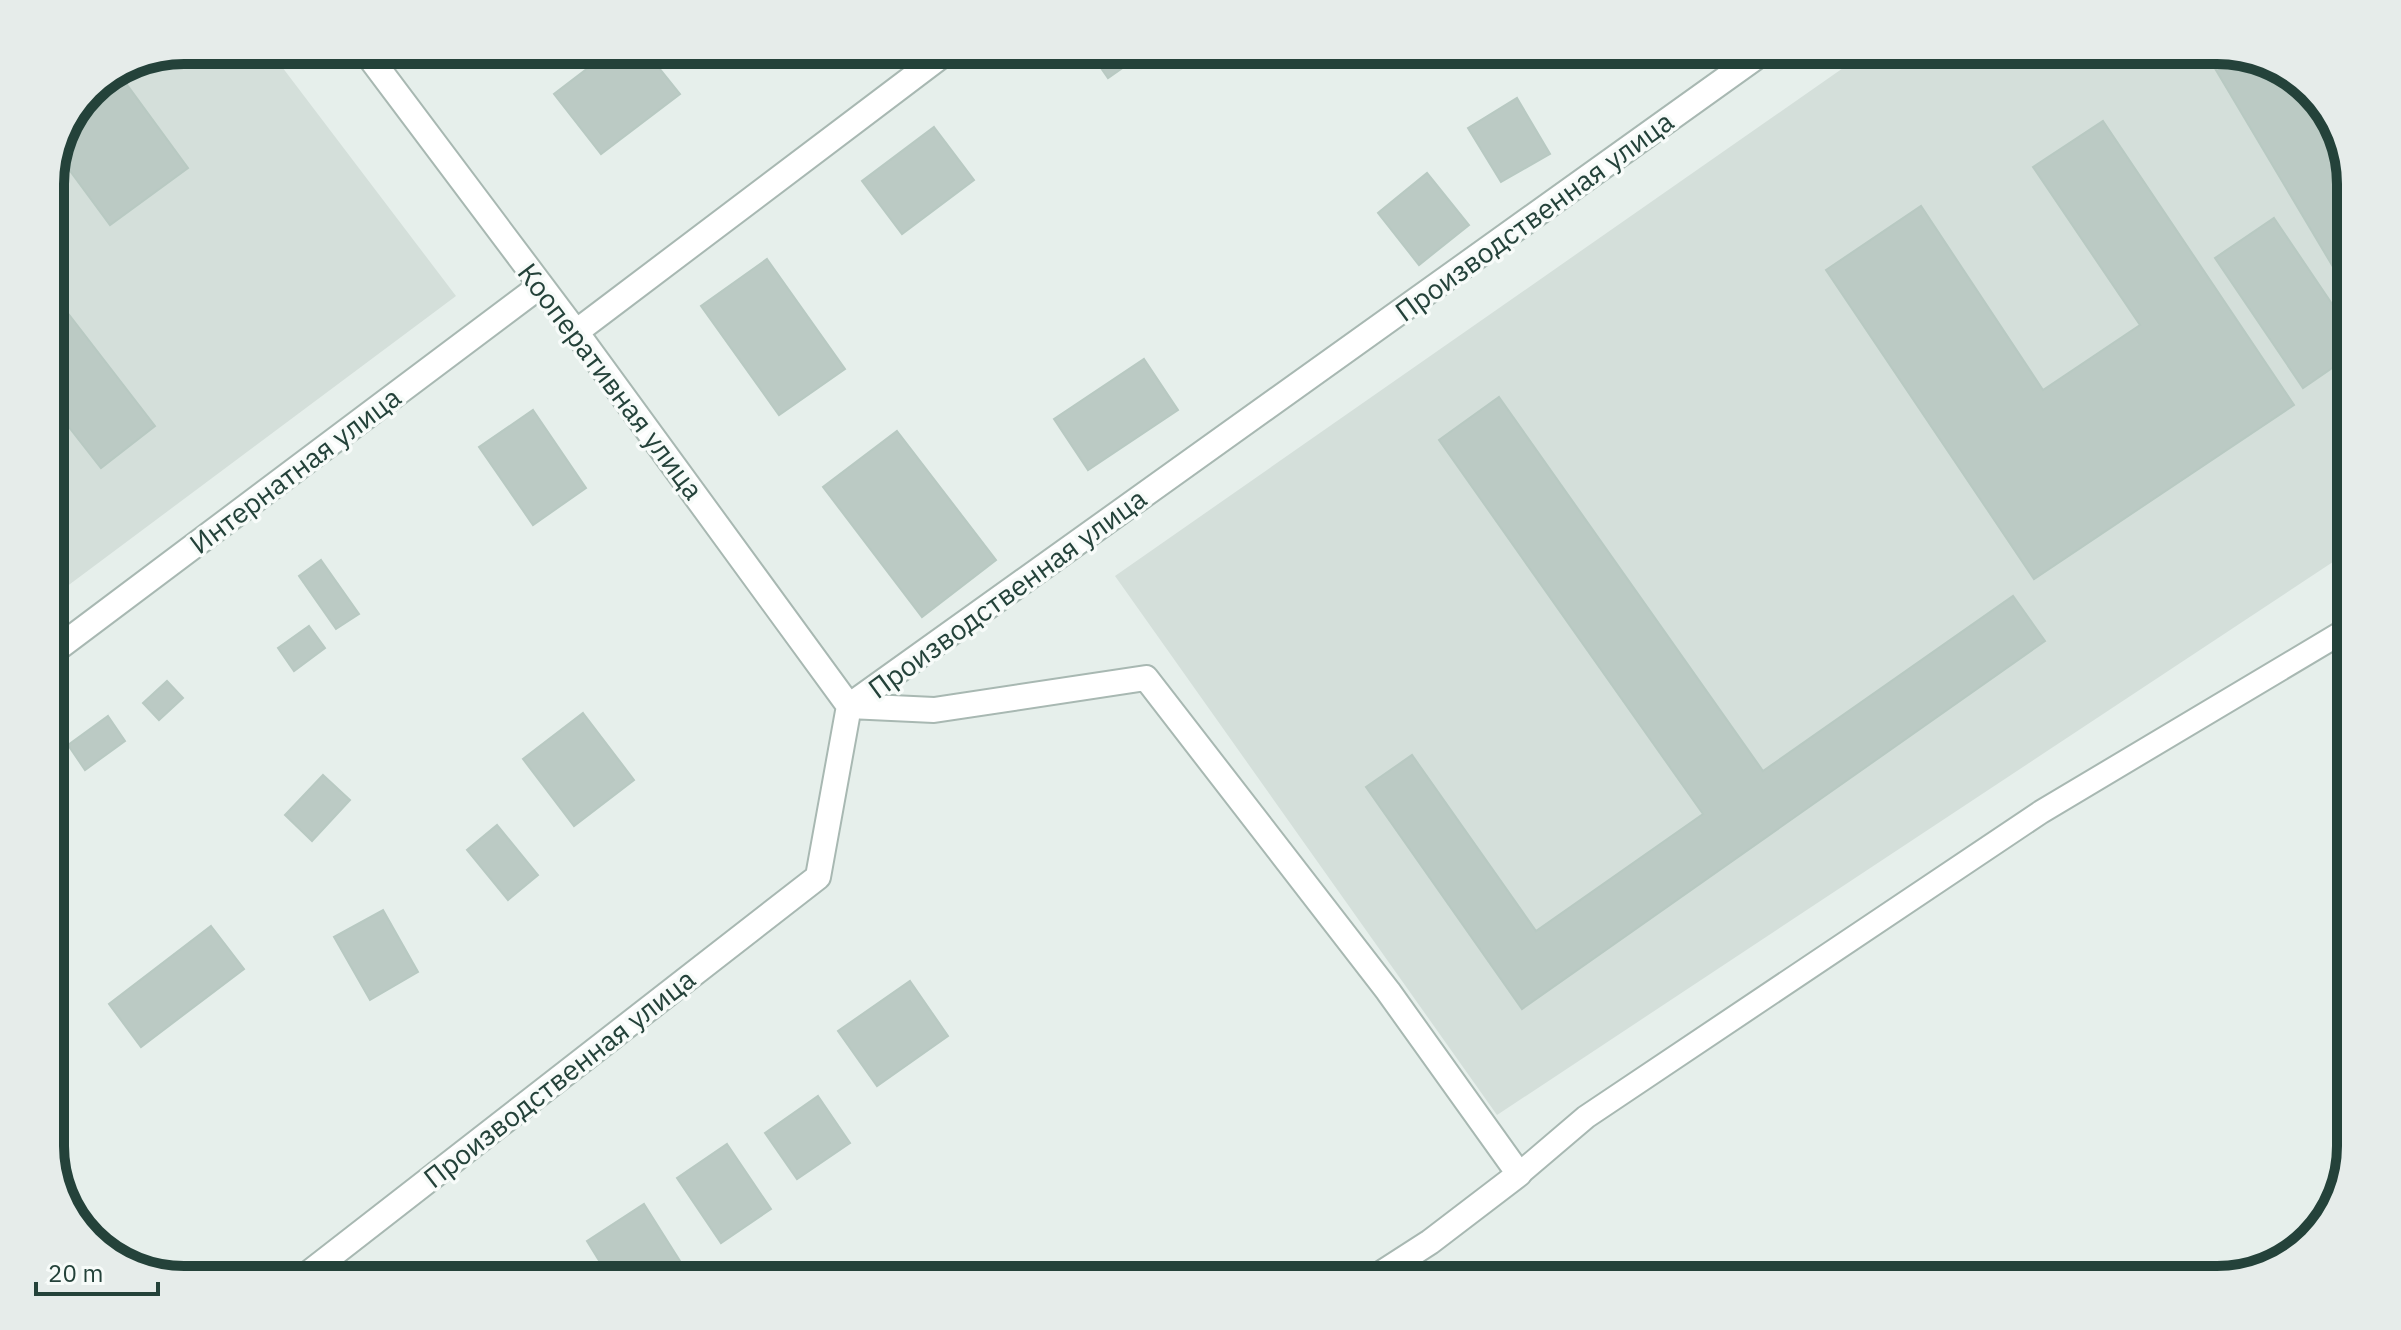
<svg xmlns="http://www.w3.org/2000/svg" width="2401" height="1330" font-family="'IBM Plex Sans',sans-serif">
<rect width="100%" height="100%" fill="#e6efeb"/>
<path fill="#d4dfda" d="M2217,50L2283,68L2329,110L2351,176V550L1497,1115L1115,576L1866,52Z
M276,59L456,296L50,599V176L90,89L133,60Z"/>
<path fill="#bbcac4" stroke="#b8c9c2" stroke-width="2" d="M2143,50L2118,65L2109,51Z
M2204,50L2283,68L2329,110L2351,176V297Z
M1092,55H1141L1108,78Z
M601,58H651L680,94L601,154L554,94Z
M117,71L188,168L110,225L59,156L90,89Z
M1517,98L1550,154L1501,182L1468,128Z
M2103,121L2294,405L2034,579L1826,270L1921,206L2043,390L2140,325L2033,167Z
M934,127L974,180L902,234L862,181Z
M1427,173L1469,225L1419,265L1378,213Z
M2274,218L2351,332V355L2303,388L2215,258Z
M767,259L845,369L779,415L701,306Z
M50,290L155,426L101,468L50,403Z
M1144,359L1178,410L1088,470L1054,419Z
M1499,397L1763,771L2013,596L2045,641L1522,1009L1366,787L1412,755L1536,931L1703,814L1439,440Z
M533,410L586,488L533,525L479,447Z
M897,431L996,560L922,617L823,487Z
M321,560L359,614L336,629L299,576Z
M309,626L325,648L294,671L278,648Z
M167,681L183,698L159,720L143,703Z
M583,713L634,780L574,826L523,759Z
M108,716L125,741L85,770L68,745Z
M323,775L350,800L312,841L285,815Z
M497,825L538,875L508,900L467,850Z
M383,910L418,972L370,1000L334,937Z
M211,926L244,969L141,1047L109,1004Z
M910,981L948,1036L877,1086L838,1031Z
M818,1096L850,1143L797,1179L765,1133Z
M727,1144L771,1209L721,1243L677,1178Z
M644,1204L692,1280H611L587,1241Z"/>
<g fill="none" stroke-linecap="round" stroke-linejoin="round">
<defs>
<path id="service" d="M1519,1174L1586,1117L2041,812L2351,627"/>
<path id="minor" d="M371,59L576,332L849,706
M576,332L941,56
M50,654L540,286
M849,706L934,710L1146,678L1388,991L1519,1174L1430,1242L1371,1280
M300,1280L818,877L849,706L1763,52"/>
</defs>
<use href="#service" stroke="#a8b8b2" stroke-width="26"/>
<use href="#minor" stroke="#a8b8b2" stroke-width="28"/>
<use href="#service" stroke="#fff" stroke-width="22"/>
<use href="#minor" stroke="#fff" stroke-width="24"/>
</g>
<g text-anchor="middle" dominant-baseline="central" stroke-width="7" stroke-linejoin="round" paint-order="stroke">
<g font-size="28" fill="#24423a" stroke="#f7fbf9">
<text transform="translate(1534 216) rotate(-36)">Производственная улица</text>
<text transform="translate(611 381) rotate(53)">Кооперативная улица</text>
<text transform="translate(295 470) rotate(-37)">Интернатная улица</text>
<text transform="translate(1007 593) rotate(-36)">Производственная улица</text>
<text transform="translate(559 1078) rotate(-38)">Производственная улица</text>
</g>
</g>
<path d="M0 0H2401V1330H0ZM184 64H2217A120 120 0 0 1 2337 184V1146A120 120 0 0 1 2217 1266H184A120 120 0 0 1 64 1146V184A120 120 0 0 1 184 64Z" fill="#e6ecea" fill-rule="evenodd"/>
<path fill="none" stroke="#24423a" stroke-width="10" d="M184 64H2217A120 120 0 0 1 2337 184V1146A120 120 0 0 1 2217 1266H184A120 120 0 0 1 64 1146V184A120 120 0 0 1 184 64Z"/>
<path d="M36 1282v12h122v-12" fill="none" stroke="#24423a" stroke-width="4"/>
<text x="48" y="1282" font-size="24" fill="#24423a" stroke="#f7fbf9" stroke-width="6" paint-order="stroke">20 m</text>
</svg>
